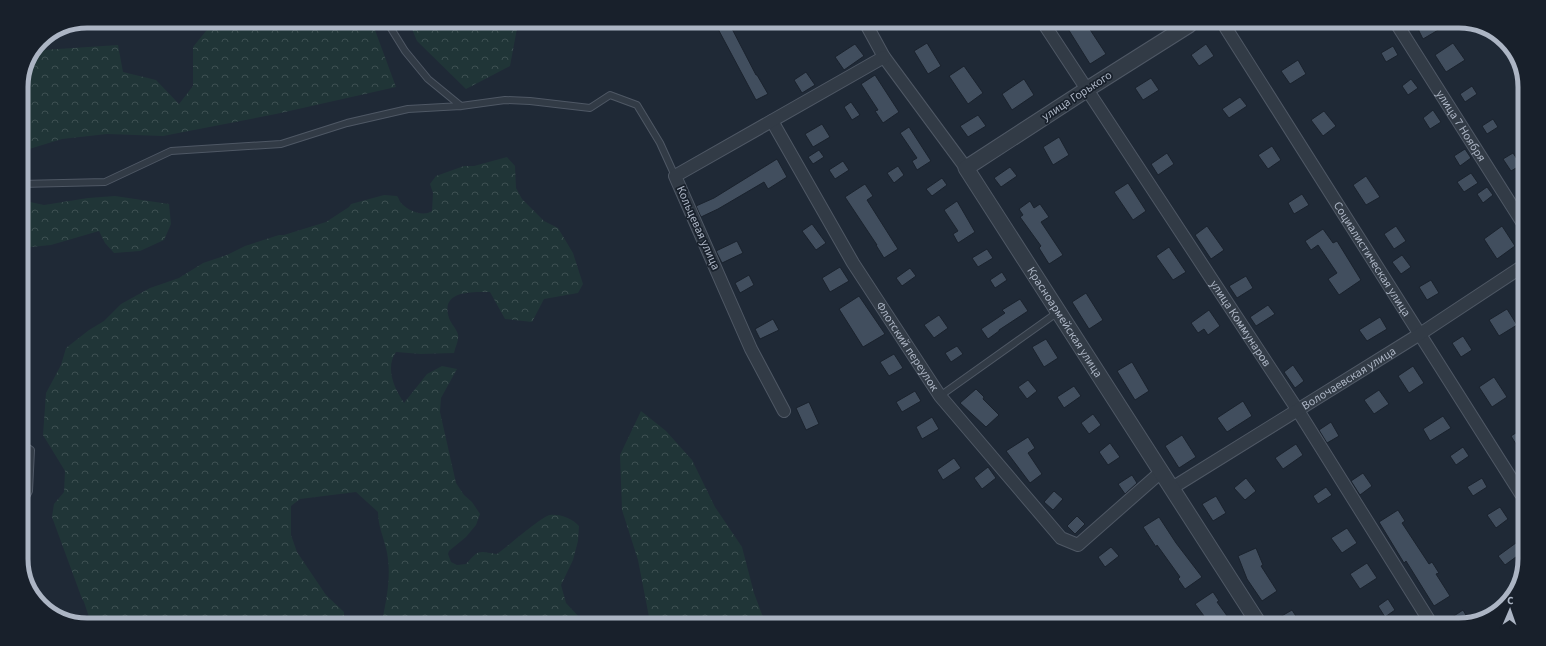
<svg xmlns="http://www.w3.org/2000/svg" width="1546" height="646" font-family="'Source Sans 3',sans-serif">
<defs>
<pattern id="forest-crowns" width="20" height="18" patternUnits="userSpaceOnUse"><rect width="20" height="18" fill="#203537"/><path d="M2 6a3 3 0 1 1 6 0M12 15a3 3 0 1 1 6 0" fill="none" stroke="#3e5052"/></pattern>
</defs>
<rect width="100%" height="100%" fill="#1f2936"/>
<path fill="url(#forest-crowns)" d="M219,21L372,22L396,87L276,114L163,136L107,134L62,139L26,150H21V83L32,58L43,50L118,45L123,72L156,80L179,104L193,86V47L206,31Z
M409,22L518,23L510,66L466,89L417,41Z
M507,157L515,166L516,188L522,199L544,221L558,228L573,253L583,284L578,293L544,299L532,322L505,319L490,292C472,292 440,290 449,318C451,324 457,329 458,335C459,341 455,347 454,353L421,354L396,352C385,368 394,388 404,403L427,374L442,366L457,369L441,398L440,412L456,483L464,495L472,502L480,514L476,525L466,537L449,551L448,554L451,562L457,565L466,564C479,549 478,551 497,554C507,547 542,516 550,515C561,514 571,518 579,526L578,541L573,560L561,585L566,603L579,617L582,622L382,621C387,597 392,573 386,548C383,536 378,525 378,512L356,492L300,499L291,506V535L297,552L326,595L344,612V621L90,620L84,602L81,596L52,517L54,504L64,492L65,471L43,435L46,393L61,365L66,348L89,330L104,321L121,304L150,288L179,278L203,263L227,255L245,246L279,235H284L326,222L349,207L351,204L384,195L397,196C399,198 399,201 402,204C409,211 423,217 432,211L433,193L430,184L436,176L464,166H474Z
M115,196L169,204L171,224L164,240L140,251L114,253L105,243L99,231L51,245L21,248V200L44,205L88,198Z
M641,411L666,431L692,460L715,507L742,547L754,593L764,620L763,623L645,622L649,617L638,560L622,510L620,455Z"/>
<path fill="#414e5e" stroke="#1a222d" d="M724,23H729L756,75H757L768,94L756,100L717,27Z
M1065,24L1087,25L1106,54L1090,64Z
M1424,26H1445L1423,39L1418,29Z
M927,43L941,66L928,74L914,51Z
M1453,43L1465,60L1446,72L1435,55Z
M855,44L864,56L844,70L835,57Z
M1206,44L1214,56L1199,66L1191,55Z
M1393,46L1398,55L1386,62L1381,53Z
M1298,60L1306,74L1290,84L1281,71Z
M964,66L983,93L968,104L949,76Z
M806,72L815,85L802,93L794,80Z
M875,75L899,112L883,123L875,111L878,110L861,84Z
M1151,78L1159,90L1143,100L1135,88Z
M1024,79L1034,95L1012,110L1002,94Z
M1411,79L1418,88L1408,95L1402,86Z
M1472,86L1477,94L1465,102L1460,94Z
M1240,97L1247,106L1229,118L1222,109Z
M851,102L860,115L852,120L844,107Z
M1433,110L1441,122L1430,129L1423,118Z
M1324,111L1336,126L1323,136L1311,120Z
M978,115L986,126L968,137L960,126Z
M1493,119L1498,127L1487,134L1482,126Z
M822,124L830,137L813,147L805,134Z
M909,127L931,161L917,170L912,161L917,158L900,133Z
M1059,137L1069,155L1053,165L1043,147Z
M1272,146L1281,160L1268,169L1258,155Z
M1465,149L1471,158L1460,166L1454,156Z
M819,150L824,157L813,164L808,157Z
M1167,153L1174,164L1158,175L1151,164Z
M1513,153L1521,165L1511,171L1503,159Z
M777,159L787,177L768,189L764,182L718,209L701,217L696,206L714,198Z
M843,161L849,170L835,179L829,170Z
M898,166L904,175L894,183L887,173Z
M1010,167L1017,176L1001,187L994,178Z
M1471,173L1478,183L1464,192L1457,182Z
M1366,176L1380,197L1366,205L1353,185Z
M942,178L947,185L932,196L926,189Z
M1128,183L1146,211L1133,220L1114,192Z
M865,184L873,196L867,200L898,249L884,258L876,245H877L845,197Z
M1487,187L1493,195L1483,203L1477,194Z
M1302,194L1309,205L1294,214L1288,203Z
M957,201L975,232L958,243L953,234L958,231L944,210Z
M1030,201L1034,208L1040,204L1049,217L1041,222L1063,255L1049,264L1039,248L1041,246L1020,217L1023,215L1019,209Z
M812,224L826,243L816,250L802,231Z
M1207,226L1224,250L1211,259L1195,235Z
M1396,226L1406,241L1394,249L1384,234Z
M1502,226L1515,246L1497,259L1484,239Z
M1323,229L1333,243L1337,241L1361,280L1339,295L1328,279L1337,273L1318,245L1311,250L1305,241Z
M737,241L743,253L722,263L716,251Z
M1169,247L1186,272L1173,280L1156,256Z
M987,249L993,258L978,267L972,258Z
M1402,255L1411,267L1401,274L1392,262Z
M840,267L849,281L830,292L822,278Z
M910,268L916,276L902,286L896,278Z
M1002,272L1007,280L995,288L990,280Z
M749,275L754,285L740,293L735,283Z
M1246,276L1253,288L1237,298L1229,286Z
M1431,280L1439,293L1427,300L1419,287Z
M1086,293L1103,320L1089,329L1072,302Z
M859,296L885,334L863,347L839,309Z
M1020,299L1028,311L999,330V331L988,339L981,329L1005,313L1002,310Z
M1268,305L1275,314L1256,326L1250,317Z
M1507,309L1517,325L1499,336L1489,320Z
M1209,310L1220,326L1208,335L1204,329L1198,333L1191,323Z
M939,315L948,328L934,338L924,325Z
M1380,317L1387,329L1367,341L1359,330Z
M773,319L779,330L760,339L755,329Z
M1463,336L1472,350L1461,357L1452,343Z
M1046,339L1058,358L1044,367L1032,347Z
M957,346L963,354L951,362L945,353Z
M894,354L903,368L889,376L880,362Z
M1132,362L1149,391L1135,400L1117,371Z
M1293,365L1304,381L1295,388L1284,372Z
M1413,366L1424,383L1409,393L1398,376Z
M1494,377L1507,397L1492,407L1479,387Z
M1028,380L1037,391L1027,399L1018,387Z
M1074,386L1081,396L1064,408L1057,397Z
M976,389L984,397L983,399L999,415L986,427L960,403Z
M1379,390L1389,404L1374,414L1364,400Z
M915,391L921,401L902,412L896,402Z
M1243,401L1252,416L1227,432L1217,418Z
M809,402L819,424L806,430L796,408Z
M1093,414L1101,425L1089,434L1081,423Z
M1443,416L1451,428L1430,441L1423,429Z
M932,417L939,429L922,439L916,427Z
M1331,422L1339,436L1327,443L1319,430Z
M1522,429L1521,437V452L1511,436Z
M1182,435L1196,457L1179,468L1165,446Z
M1028,437L1035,448L1028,453L1042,474L1030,483L1006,451Z
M1110,443L1120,457L1108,465L1099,452Z
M1296,444L1303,455L1283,469L1275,458Z
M1463,447L1469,456L1456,465L1450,456Z
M954,458L961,468L943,480L937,470Z
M988,467L996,478L982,489L974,478Z
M1363,473L1372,486L1360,495L1351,481Z
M1132,475L1137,483L1125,494L1118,484Z
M1246,478L1256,491L1245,500L1234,488Z
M1482,478L1487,487L1473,496L1467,487Z
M1326,487L1332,495L1318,504L1313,496Z
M1054,491L1063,499L1053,510L1044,502Z
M1216,496L1226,513L1213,521L1202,504Z
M1500,507L1508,519L1496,528L1487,515Z
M1398,510L1405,521L1402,523L1429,564L1432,562L1439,573L1436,574L1450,596L1434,606L1406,561L1404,563L1379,522Z
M1077,516L1085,524L1075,534L1067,526Z
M1159,517L1176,543L1202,577L1185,589L1178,579L1180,577L1157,545L1156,547L1143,527Z
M1347,528L1357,543L1342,553L1331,538Z
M1520,540V554L1505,565L1498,556Z
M1111,547L1119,556L1105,567L1098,557Z
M1256,548L1263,565L1261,566L1277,591L1262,601L1247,579L1238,556Z
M1367,563L1377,578L1360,589L1350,574Z
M1213,592L1219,601L1217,602L1233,624H1210L1195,604Z
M1388,599L1395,610L1385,617L1378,606Z
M1292,610L1301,624H1268Z
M1463,610L1470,622L1459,625H1440Z"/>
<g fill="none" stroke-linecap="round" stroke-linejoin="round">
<defs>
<path id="service" d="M387,22L405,51L428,79L461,106
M21,184L105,182L171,151L281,144L347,123L408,109L461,106L505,100L530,101L590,108L610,95L637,105L660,143L675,176
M940,396L1058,312
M21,443L31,450L29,491L21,506"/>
<g id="minor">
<path d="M866,24L884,57L966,168"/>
<path id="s1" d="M1044,24L1297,409L1432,625"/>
<path id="s2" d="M1224,25L1521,494"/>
<path id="s3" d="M1398,26L1524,225"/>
<path id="s4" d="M772,121L853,263L940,396L1061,538L1078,545L1161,472"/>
<path d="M784,411L751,349L675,176L884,57"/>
<path id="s5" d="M1172,488L1420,334L1523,266"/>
</g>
<g id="tertiary">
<path id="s6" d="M1189,25L1086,90L966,168L1259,624"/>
</g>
</defs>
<use href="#service" stroke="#4f5865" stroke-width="8"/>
<use href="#minor" stroke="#4f5865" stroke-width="14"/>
<use href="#tertiary" stroke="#4f5865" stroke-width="17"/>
<use href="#service" stroke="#323b46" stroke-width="6"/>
<use href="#minor" stroke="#323b46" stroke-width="12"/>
<use href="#tertiary" stroke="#323b46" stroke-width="15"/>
</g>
<g text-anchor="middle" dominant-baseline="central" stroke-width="3.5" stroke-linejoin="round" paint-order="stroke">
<g font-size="12" fill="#acb5c4" stroke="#18202b">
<text transform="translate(1077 96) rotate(-33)">улица Горького</text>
<text stroke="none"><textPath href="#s3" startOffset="118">улица 7 Ноября</textPath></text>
<text transform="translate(698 228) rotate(66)">Кольцевая улица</text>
<text stroke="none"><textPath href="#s2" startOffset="277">Социалистическая улица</textPath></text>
<text stroke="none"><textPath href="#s6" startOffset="448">Красноармейская улица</textPath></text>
<text stroke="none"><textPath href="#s1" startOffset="358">улица Коммунаров</textPath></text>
<text stroke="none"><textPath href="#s4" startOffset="263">Флотский переулок</textPath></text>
<text stroke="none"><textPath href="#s5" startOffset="208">Волочаевская улица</textPath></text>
</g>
</g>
<path d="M0 0H1546V646H0ZM87 28H1459A59 59 0 0 1 1518 87V559A59 59 0 0 1 1459 618H87A59 59 0 0 1 28 559V87A59 59 0 0 1 87 28Z" fill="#18202b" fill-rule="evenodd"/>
<path fill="none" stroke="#acb5c4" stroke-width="5" d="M87 28H1459A59 59 0 0 1 1518 87V559A59 59 0 0 1 1459 618H87A59 59 0 0 1 28 559V87A59 59 0 0 1 87 28Z"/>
<g transform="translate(1510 610) rotate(2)" stroke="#18202b" stroke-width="3" paint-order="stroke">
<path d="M0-3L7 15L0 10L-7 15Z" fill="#acb5c4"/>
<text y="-6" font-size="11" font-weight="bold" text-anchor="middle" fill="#acb5c4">С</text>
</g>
</svg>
